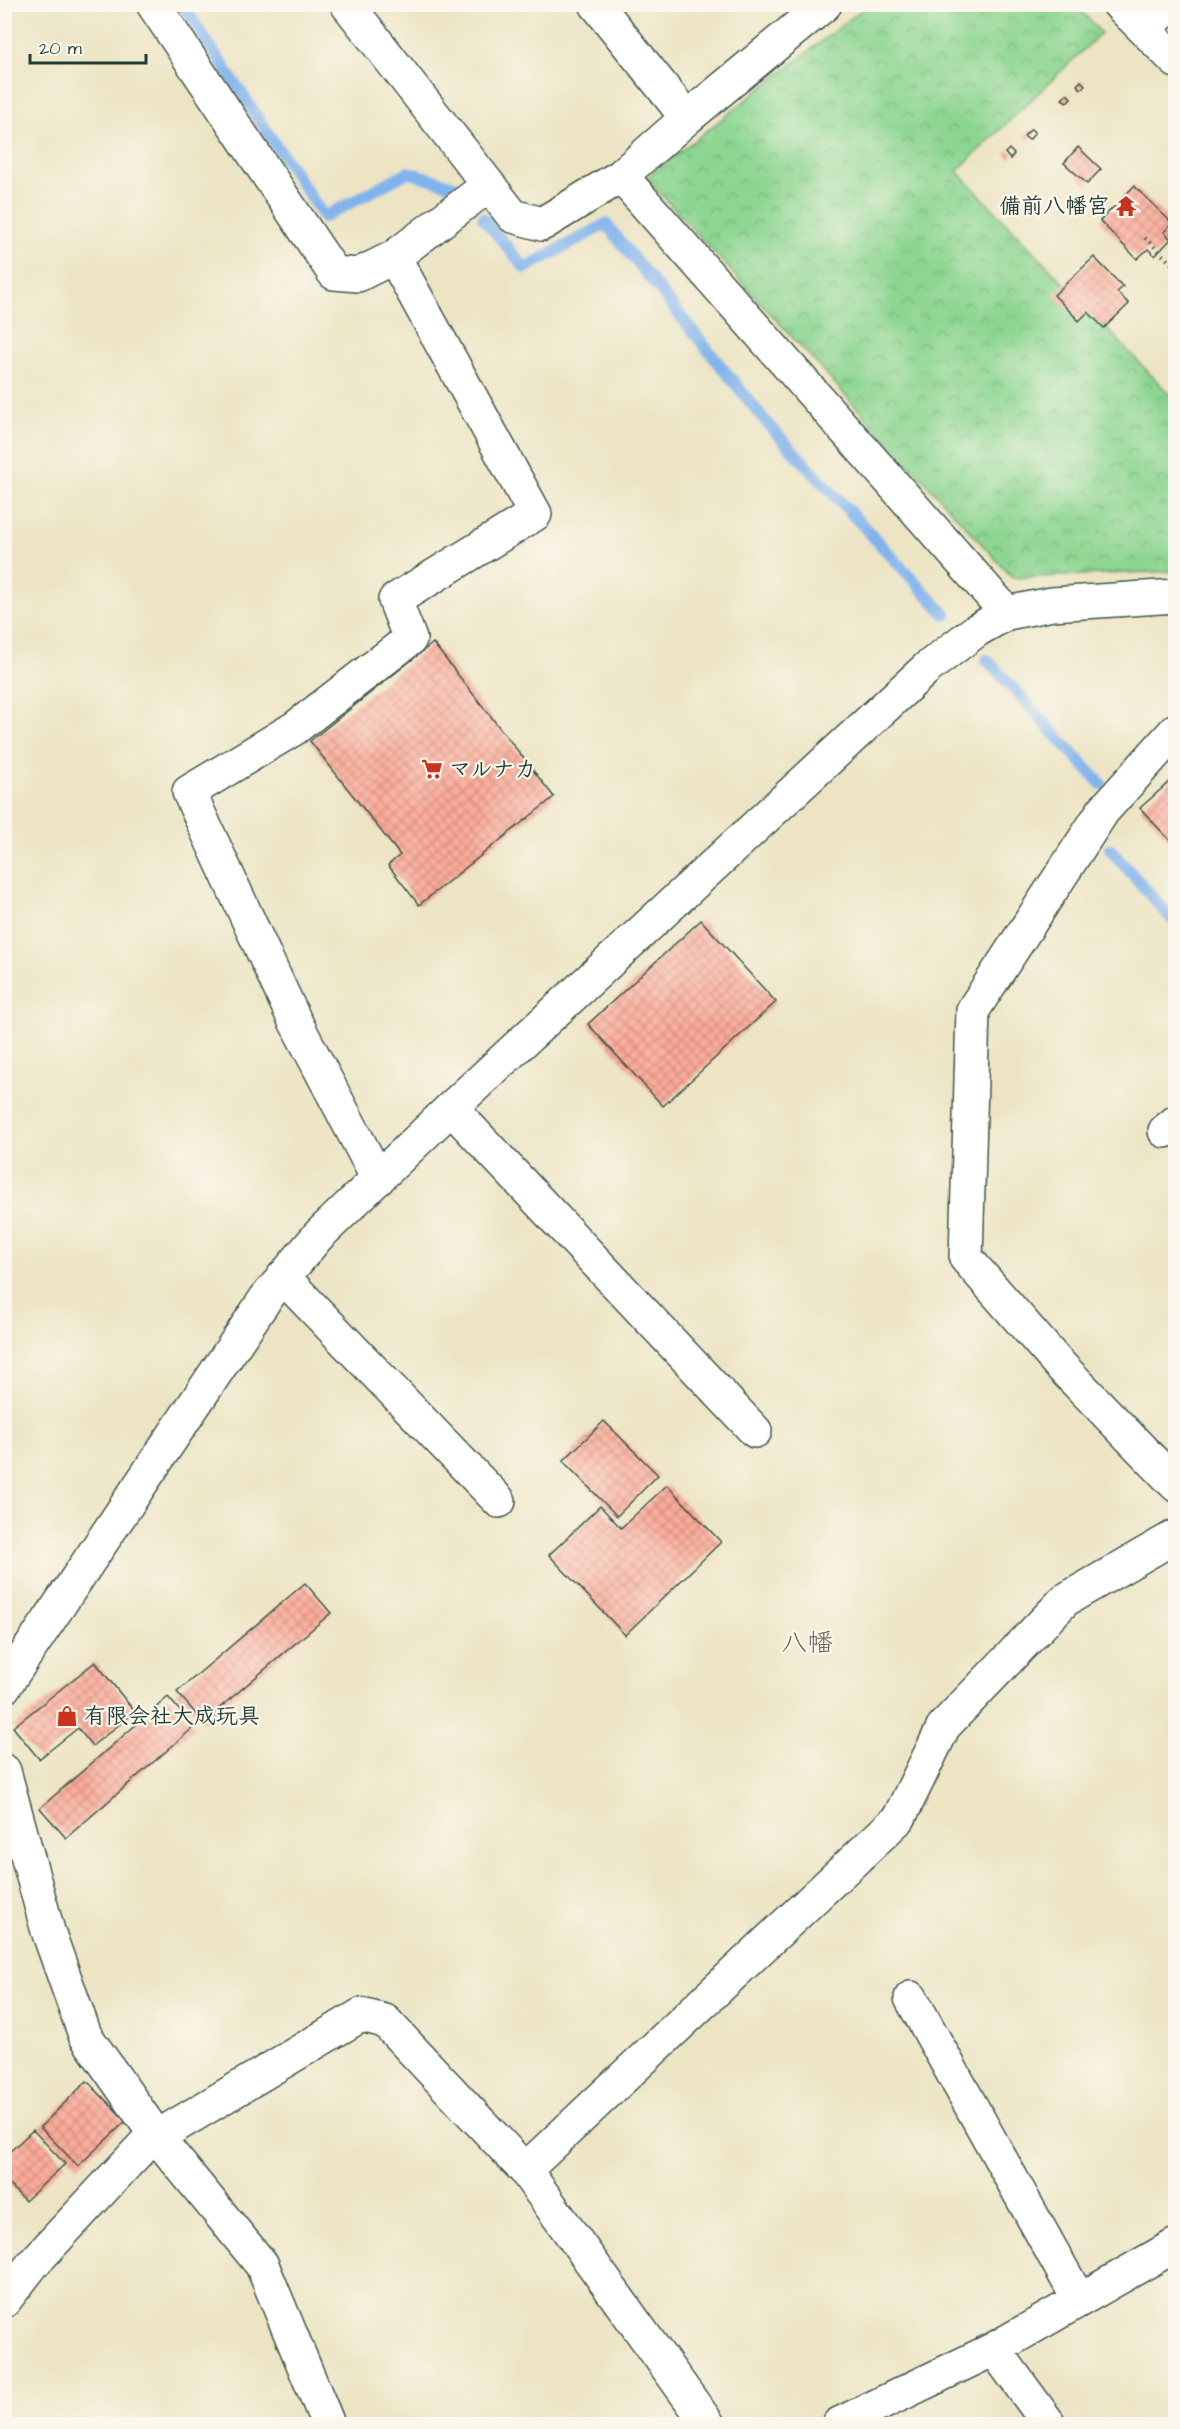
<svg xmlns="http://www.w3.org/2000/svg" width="1180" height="2429" font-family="'Architects Daughter','Klee One',sans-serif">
<defs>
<pattern id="park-crowns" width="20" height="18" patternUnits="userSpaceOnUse" patternTransform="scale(1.5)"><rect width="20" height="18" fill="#8dd691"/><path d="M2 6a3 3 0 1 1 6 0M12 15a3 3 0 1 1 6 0" fill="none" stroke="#73af77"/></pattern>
<pattern id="building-cross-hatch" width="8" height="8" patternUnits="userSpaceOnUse" patternTransform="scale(1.5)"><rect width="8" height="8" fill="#fdac9a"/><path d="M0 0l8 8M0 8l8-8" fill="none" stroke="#cc8d7e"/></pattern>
</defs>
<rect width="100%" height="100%" fill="#fbf7ec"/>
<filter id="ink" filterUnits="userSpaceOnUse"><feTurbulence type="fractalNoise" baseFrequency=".0167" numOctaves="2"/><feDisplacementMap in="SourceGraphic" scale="12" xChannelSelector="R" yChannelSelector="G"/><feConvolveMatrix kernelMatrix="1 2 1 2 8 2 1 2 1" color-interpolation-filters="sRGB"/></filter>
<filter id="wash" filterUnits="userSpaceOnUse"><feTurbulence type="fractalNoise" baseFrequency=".008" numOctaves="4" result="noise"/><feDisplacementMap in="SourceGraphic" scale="24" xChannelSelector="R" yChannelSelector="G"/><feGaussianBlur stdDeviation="1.35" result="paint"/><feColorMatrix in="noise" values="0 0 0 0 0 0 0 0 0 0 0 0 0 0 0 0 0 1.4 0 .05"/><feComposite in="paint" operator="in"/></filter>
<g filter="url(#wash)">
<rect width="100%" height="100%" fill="#ece4c3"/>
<path fill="url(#park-crowns)" stroke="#568a62" stroke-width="1.5" d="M868,5H1076L1101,33L957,171L1175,400V571L1013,578L646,178Z"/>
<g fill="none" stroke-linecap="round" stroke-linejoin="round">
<path stroke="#80b2ec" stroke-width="12" d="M182,4L324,217L408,172L454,186
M483,218L525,268L606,224L767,423L946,615
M987,660L1101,784
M1110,849L1176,924"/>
</g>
<g id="blocks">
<path fill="url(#building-cross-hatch)" d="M1081,81L1085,85L1081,89L1077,85Z
M1067,94L1071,98L1067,102L1062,99Z
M1031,129L1035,133L1029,140L1024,136Z
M1078,147L1101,169L1087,184L1064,163Z
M1009,149L1014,154L1010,159L1005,153Z
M1134,186L1172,223L1164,232L1171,239L1155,256L1148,249L1137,259L1100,221Z
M1094,257L1123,287L1117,292L1129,304L1104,328L1088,312L1079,321L1054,295Z
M433,643L554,797L419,905L388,865L400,855L310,741Z
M1176,776V847L1140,808Z
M701,920L776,1002L663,1106L588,1024Z
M604,1421L658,1475L617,1516L563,1461Z
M667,1485L721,1542L625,1635L549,1555L600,1506L621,1528Z
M305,1583L331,1613L203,1722L177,1692Z
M95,1662L135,1712L92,1746L78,1728L39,1759L13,1727Z
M168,1697L194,1727L66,1838L40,1808Z
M87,2081L126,2121L78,2166L40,2127Z
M33,2130L65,2164L25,2201L4,2179V2157Z"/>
</g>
</g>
<g filter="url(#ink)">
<use href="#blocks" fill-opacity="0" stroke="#3e5649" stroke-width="1.5"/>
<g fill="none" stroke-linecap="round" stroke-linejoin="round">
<defs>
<path id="minor" d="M153,4L334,273L358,275L394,257L489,185
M347,4L513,216L542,224L621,176L687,118L825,4
M596,4L687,118
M1119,4L1176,61
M1143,28L1173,4
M621,176L1007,613
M1176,730L1103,811L973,1010L966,1258L1057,1362L1176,1485
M451,1108L755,1431
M1165,1131L1176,1122
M378,1179L295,1021L189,792L295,728L410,639L395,600L535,514L394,257
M283,1277L499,1501
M4,1687L266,1298L318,1236L451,1108L927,668L977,630L1007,613L1052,604L1176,596
M4,1771L48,1931L85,2035L157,2137L262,2265L328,2424
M911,1998L1079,2300
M525,2170L899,1818L944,1726L1065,1600L1176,1536
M4,2301L32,2265L145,2144L361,2015L385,2021L525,2170L708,2424
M994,2349L1049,2424
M839,2424L994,2349L1176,2245"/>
</defs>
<use href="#minor" stroke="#3e5649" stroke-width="36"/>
<path stroke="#3e5649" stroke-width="4" stroke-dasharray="1.5 4.5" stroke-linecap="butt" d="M1145,238L1176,268"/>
<use href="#minor" stroke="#fff" stroke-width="33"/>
</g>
</g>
<defs>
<symbol id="temple-bare" viewBox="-9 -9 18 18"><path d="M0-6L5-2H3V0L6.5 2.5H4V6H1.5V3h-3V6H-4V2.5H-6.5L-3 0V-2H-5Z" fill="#c8321e" stroke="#fbf7ec" stroke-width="2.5" paint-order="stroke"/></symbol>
<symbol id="supermarket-bare" viewBox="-9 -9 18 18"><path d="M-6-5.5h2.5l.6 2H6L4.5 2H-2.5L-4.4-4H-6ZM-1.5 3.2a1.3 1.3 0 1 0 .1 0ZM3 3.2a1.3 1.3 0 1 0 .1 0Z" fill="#c8321e" stroke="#fbf7ec" stroke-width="2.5" paint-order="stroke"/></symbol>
<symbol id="shop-bare" viewBox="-9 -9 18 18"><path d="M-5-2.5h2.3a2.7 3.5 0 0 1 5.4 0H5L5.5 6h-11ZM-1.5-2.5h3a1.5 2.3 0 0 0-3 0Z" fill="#c8321e" stroke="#fbf7ec" stroke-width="2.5" paint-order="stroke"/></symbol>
</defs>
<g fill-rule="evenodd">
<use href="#temple-bare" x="1111" y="191" width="30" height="30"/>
<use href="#supermarket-bare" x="417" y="754" width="30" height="30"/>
<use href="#shop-bare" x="52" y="1701" width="30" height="30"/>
</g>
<g text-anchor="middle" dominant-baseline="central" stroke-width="4.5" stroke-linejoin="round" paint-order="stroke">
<g font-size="22" font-weight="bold" fill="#1f3d34" stroke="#fbf7ec" text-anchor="start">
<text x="1109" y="206" text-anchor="end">備前八幡宮</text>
<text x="449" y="769">マルナカ</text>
<text x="84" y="1716">有限会社大成玩具</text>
</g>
<g font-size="26" fill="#6d6458" stroke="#fbf7ec">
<text x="807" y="1643">八幡</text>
</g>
</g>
<rect width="1180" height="2429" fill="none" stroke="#fbf7ec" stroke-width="24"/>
<path d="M30 54v9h116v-9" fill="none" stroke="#1f3d34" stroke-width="3"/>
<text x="39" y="54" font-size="18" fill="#1f3d34" stroke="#fbf7ec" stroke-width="4.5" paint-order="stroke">20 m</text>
</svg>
